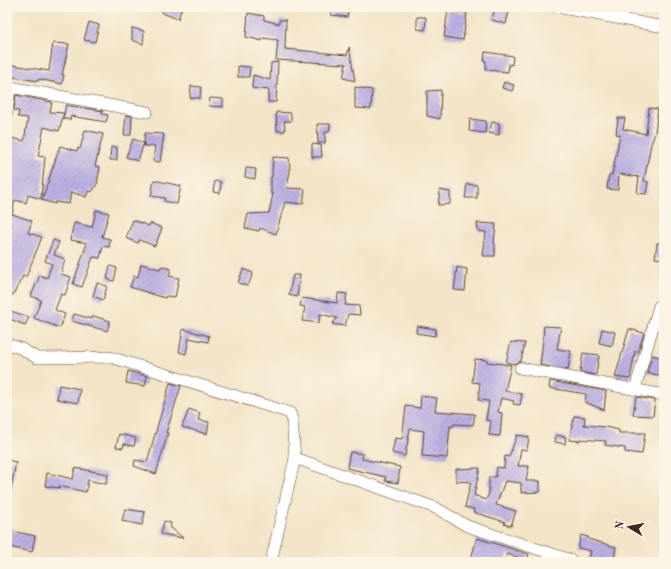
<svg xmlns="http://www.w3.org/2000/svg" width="671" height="569" font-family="'Old Standard TT',serif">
<defs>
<pattern id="building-hatch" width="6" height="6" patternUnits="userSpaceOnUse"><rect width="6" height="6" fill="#bdb0e4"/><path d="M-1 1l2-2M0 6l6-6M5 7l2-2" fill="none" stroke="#9b8fb8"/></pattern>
</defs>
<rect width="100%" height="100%" fill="#fcf5e5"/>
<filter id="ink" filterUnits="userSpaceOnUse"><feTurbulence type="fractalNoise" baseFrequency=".025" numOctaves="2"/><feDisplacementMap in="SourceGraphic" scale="8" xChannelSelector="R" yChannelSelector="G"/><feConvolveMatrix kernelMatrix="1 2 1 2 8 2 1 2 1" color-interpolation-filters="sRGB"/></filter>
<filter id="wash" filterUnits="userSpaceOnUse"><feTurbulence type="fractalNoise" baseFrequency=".012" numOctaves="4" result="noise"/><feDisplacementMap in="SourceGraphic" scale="16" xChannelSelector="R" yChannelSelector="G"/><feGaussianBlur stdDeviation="0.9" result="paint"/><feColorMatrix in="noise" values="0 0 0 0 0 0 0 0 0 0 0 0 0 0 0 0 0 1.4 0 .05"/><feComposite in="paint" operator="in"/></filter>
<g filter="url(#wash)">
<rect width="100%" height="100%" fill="#f3e4c7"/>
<g id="blocks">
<path fill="url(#building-hatch)" d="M164,7H182L178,19L162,13Z
M332,7H349L347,17L331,15Z
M495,7H510L506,24L492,20Z
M448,10L467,13L463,40L444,37Z
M248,13L264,16V20L279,24V20H286L285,49L347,55L349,47L355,81L343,78L346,64L276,60L278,40L262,38V41L246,37Z
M417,17H426L425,30L417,29Z
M89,22L99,25L95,42L84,40Z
M132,28L144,31L143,44L132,40Z
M53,43L69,44L62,75H64L62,84L39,79L38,81L7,76V64L49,71Z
M485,52L513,56L512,65L509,64L508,72L486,70V61H484Z
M278,62L276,102H268L269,90L252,88L253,75L270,80L271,63Z
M238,66L250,67L249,77H238Z
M504,82L514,85L512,91L502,88Z
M191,86L201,87L200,98H190Z
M355,87L372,90L371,109L355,108Z
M441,90L440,119L427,116V91Z
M16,95L52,102L50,112L64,113L59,131L44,127L38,156L45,157L41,199L28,195L26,203L15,200L12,214L32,221L28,233L42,237L26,277L23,276L13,295L7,293V239L12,224L7,223V180L9,167L7,166V161L11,138L24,141L28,118L18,117L19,111L14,110Z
M210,98L223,99V107L209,106Z
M66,105L103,111L102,114L108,115L106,122L71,116L70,120L63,118Z
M649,108L658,109L655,133L651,144L644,181L648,182L646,194L637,193L639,177L619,174L618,190L607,189L609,175H612L620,135L616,134L618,118H625L623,129L646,134Z
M276,112L291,113V121H284L285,131H277Z
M126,115L132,116L131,135H124Z
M470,119L486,121L485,133L469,131Z
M492,122L499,123V135L489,133Z
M317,124H330L329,132H325V143H318Z
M85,130L103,134L95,166L100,167L97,184L92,192L89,190L86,197L71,192L69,204L55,202V204L42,200L60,146L77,151L78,148L80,149Z
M145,133L164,134L160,162L153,161L155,146H144Z
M133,139L144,143L138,161L126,157Z
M312,144L321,145L322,157H312Z
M111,147H117V160H110Z
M273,157L289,158L290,171L287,188L305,189L303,204L285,202L276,234L260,228L259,231L245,228L248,214L269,213L273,194L271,193V177H272Z
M246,168L256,169L255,179L245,177Z
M154,180L181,186L177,204L164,201L165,198L151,196Z
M215,181L221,182L220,193L213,192Z
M467,184L477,185V198H465Z
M440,190L450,192V204L438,205Z
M96,210L109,213L102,237L110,239L109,247L103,246L100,258L93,257L82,287L73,284L87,243L70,240L74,223L92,227Z
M133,220L149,226L150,223L162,228L155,246L139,240L138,243L126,238Z
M477,223L496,224L494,243L495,244V256H483L486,232L478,231Z
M53,240L59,242L54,255L65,259L61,274L71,277L65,295L61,294L55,310L65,314L60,328L34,318L41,300L31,296L40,275L47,278L52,264L45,261Z
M657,243L664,244V259L655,258Z
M141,264L160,269L161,266L171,269L169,276L179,278L175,297L166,296L165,298L130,287L134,276L138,277Z
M110,266L117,268L114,281L107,279Z
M457,267L467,269L465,291L454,290Z
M243,269L253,273L248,286L238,283Z
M293,275H300L297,297L289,295Z
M97,283L107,286L103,300L93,296Z
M338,293L347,294L345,305L359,306L360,315L348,314L345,326L332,324L337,318L320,314L319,323L302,321L305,307L300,306L302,298L337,303Z
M7,310L29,317L25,325L7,318Z
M74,314L92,319L93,316L110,321L107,331L72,321Z
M417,326L436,329L435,336L416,333Z
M544,326L561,327L557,349L571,351L568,370L540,365L543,341Z
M183,329L209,336L208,342L189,338L186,354L179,352Z
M602,329L615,332L612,346L599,343Z
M629,329L644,333L638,352L635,351L630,379L615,377Z
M511,342L525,343L521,361L514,364L506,362Z
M583,353L599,355L596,375L580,372Z
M652,355L664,358V376L647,373Z
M475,359L487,360V362L511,365L505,391L522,394L520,405L513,404L514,401L501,398L498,412L502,413L500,436L489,435L491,421L486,420L489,401L478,400L480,383L472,382Z
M128,371L147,376L145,386L126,383Z
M550,381L606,391L604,410L585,402L586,394L549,388Z
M170,383L181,386L166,433H168L156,474L134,466L135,460L147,462Z
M59,385L80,389L78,403L57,399Z
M421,396L437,398L435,411L475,414L473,425L454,424L453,426H450L447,458L422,456L424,431L410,429L405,456L392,453L395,438L402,439L406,406L420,408Z
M636,397L655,400L653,416L633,415Z
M189,409L200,413L198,420L209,422L207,434L182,427Z
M574,416L585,417L584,425L605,427L619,430V433H645L642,454L625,452V448L605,445L606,441L580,439V441L569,440Z
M119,434L136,438L134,446L124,444L123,448L116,447Z
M517,435L529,437L527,450L521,449L518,466H529L526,481H540V492L521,493V483L505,481L496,505L516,511L511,526L504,524L505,522L473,512L474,509L465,507L471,482L456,481V469L480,468L474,495L486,500L489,493V477H496L497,467L504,468L505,456L509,457Z
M556,435L566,437L565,444L555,442Z
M350,452L363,454L362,459L400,467L398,483L385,481L386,477L347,468Z
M7,460L16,462L10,494L7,493Z
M75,468L108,474L106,484L88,480L86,492L59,486V488L45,486L47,473L73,479Z
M125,509L145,512L142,525L122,521Z
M164,521L171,523L170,527L183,538L161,534Z
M12,531L35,536L32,552L9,547Z
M581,535L588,537V539L616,547L613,562H597L589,560L591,551L578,548Z
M477,538L529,554L527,560L507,554L505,562H470Z"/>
</g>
</g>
<g filter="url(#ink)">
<use href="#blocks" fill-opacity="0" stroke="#574637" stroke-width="1"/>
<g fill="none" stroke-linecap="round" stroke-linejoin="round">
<defs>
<path id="minor" d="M557,7L664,27
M7,87H10L7,113
M10,87L147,112
M7,344L20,348L37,358L110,357L284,411L290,413L292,419L295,458L436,508L467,526L571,560L573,562
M520,368L664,395
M635,389L659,306
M271,562L295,458"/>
</defs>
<use href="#minor" stroke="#574637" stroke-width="12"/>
<use href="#minor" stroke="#fff" stroke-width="11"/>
</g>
</g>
<rect width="671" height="569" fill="none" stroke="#fcf5e5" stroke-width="24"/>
<g transform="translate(629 527) rotate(280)" stroke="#fcf5e5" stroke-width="3" paint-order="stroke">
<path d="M0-3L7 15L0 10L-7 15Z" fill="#3b2a1e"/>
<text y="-6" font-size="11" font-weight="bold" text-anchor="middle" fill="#3b2a1e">N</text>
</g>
</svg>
